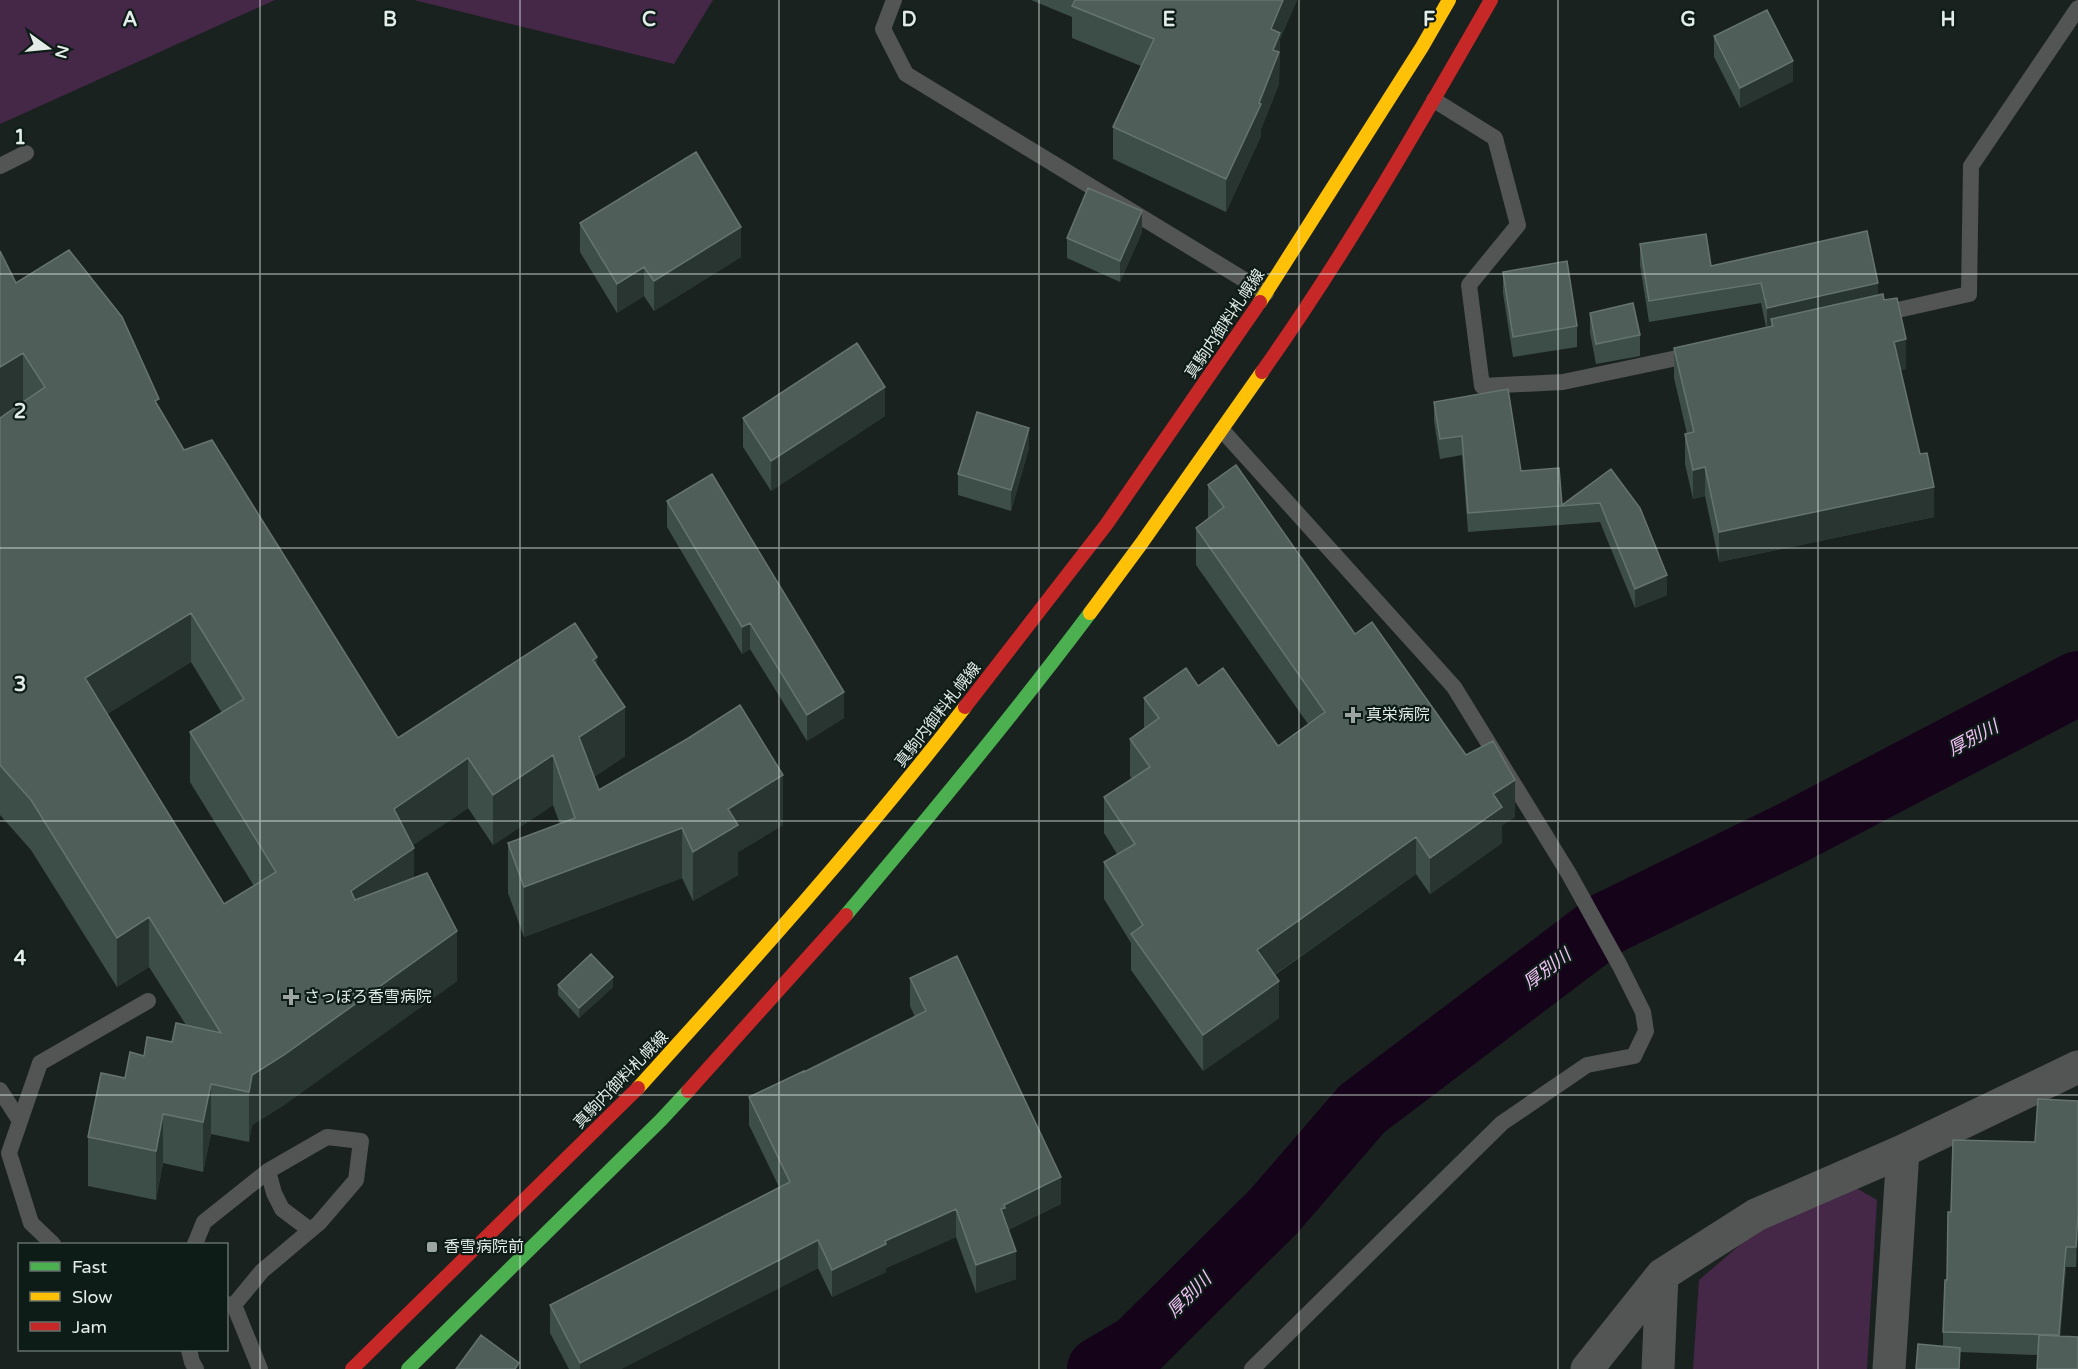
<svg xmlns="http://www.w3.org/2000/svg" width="2078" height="1369" font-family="'Varela Round','Noto Sans JP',sans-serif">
<rect width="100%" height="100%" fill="#1a221f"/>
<path fill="#452748" d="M0,0H275L0,124Z
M414,0H713L674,64Z
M1851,1185L1877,1200L1867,1369H1693L1699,1280L1762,1226Z"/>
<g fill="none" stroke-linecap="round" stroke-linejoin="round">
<path stroke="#150319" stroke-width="64" d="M1099,1369L1138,1346L1274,1211L1362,1109L1608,923L1790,834L2078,683"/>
<path stroke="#525554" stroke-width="16" d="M894,0L883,29L906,74L1266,293
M1434,100L1495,138L1518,225L1469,285L1482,386L1563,382L1696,354
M0,166L26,153
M1880,314L1969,294L1971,166L2078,8
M1222,430L1454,687L1569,874L1620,966L1643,1012L1646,1031L1634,1056L1587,1065L1502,1123L1252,1369
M0,1090L20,1121
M268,1171L274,1193L282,1209L310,1230
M53,1244L31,1223L9,1153L40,1063L148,1001
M195,1244L204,1222L268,1171L327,1137L361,1141L356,1180L319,1223L262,1271L234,1305
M226,1304L234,1305L260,1369
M189,1350L192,1362L196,1369"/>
<path stroke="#525554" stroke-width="33" d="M1587,1369L1662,1275L1756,1215L1903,1151L2078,1067
M1658,1369L1662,1275
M1889,1369L1903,1151"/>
<path stroke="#4caf50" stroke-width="14" d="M846,915C930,816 1012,717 1090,613
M408,1369L661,1120L688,1091"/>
<path stroke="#ffc107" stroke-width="14" d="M1260,302L1422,47L1449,0
M1090,613L1141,544L1262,372
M638,1088C751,963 862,840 965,707"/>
<path stroke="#c62828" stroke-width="14" d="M1262,372C1346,253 1419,126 1491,0
M965,707L1106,525L1260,302
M688,1091L846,915
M352,1369L638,1088"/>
</g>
<path fill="#3d4d48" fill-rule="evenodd" d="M1031,0H1297L1280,39L1279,84L1261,129V136L1226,212L1113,159V127L1141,66L1072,38V17Z
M1714,36L1793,81L1740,108L1714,57Z
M580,223L741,257L654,311L644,296L617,313L580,252Z
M1142,232L1120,282L1067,258V238Z
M1640,244L1711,266L1878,295L1884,300L1906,369L1900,370L1934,517L1719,562L1705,496L1693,499L1685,464V434H1687L1674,378V348L1766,327L1761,303L1649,322L1640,265Z
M0,251L16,283L159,407L184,450L398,738L597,665L625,756L594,777L599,790L783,825L738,852V875L693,901L682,878L524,937L508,893V843L560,824L553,805L493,845L468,808L413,845L414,878L457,981L284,1105L252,1125L249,1142L211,1134L203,1172L163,1163L156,1200L88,1186V1137L125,1078L144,1056L172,1042L186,1025L149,967L117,987L31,850L0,815V418L20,405L0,416ZM191,662L222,713L190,732V782L254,886L224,904L107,714Z
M1503,272L1577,326V347L1513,357L1503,293Z
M1590,313L1640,335V356L1596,364L1590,333Z
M1434,402L1521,471L1562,505L1611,469L1667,595L1635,608L1600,522L1468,532L1462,455L1440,459L1434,421Z
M885,416L771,491L743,447V418Z
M1029,448L1011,511L958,495V474Z
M1208,485L1355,634L1466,755L1515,817L1502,825V843L1430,894L1416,874L1275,975L1279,1018L1203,1071L1131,970V943L1104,899V862L1117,854L1104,833V797L1132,779L1130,776V739L1144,728V698L1198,686L1278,746L1308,724L1196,565V528L1208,519Z
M667,501L844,718L807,741L750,649L742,654L667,527Z
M910,978L1061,1204L1008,1230L1016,1279L976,1293L956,1237L886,1268V1272L832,1297L818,1268L621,1369H569L550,1333V1305L779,1187L749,1125V1097L804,1072L915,1017L910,1006Z
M558,985L613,987L579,1018L558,995Z
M2078,1101V1234L2076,1267H2066L2060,1336L2037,1355L1960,1352L1943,1346V1332L1947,1280L1951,1212L2035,1142Z"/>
<path fill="#283530" d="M1283,0H1297L1280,39L1279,84L1261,129V136L1226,212V179L1259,103L1271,29Z
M1793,61V81L1740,108V88Z
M1142,211V232L1120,282V261Z
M741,227V257L654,311V281Z
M644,267V296L617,313V284Z
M1878,283V303L1771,319V327L1767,328V308Z
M1906,339V369L1894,372V342Z
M23,353V403L0,416V367Z
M885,387V416L771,491V461Z
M1029,428V448L1011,511V490Z
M1705,467V496L1693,499V470Z
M1934,487V517L1719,562V532Z
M1667,575V595L1635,608V589Z
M191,613V662L85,728V678Z
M750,623V649L742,654V627Z
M597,657V707L593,660Z
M844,692V718L807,741V715Z
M625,707V756L579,787V737Z
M553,755V805L493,845V795Z
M468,758V808L394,858V809Z
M783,775V825L738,852V875L693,901V852L728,809Z
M1515,780V817L1502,825V843L1430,894V858L1493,794Z
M682,828V878L524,937V887Z
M1416,837V874L1257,987V950Z
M414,848V898L351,941V891Z
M149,917V967L117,987V938Z
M457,931V981L284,1105L252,1125L249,1142V1092L252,1075Z
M613,977V987L579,1018V1008Z
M1279,981V1018L1203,1071V1035Z
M211,1084V1134L203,1172V1122Z
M163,1114V1163L156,1200V1151Z
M1061,1177V1204L1005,1231L1001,1209L1004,1205Z
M956,1209V1237L886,1268V1272L832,1297V1270L885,1241Z
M2078,1213V1234L2076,1267V1247Z
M818,1240V1268L621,1369H580V1363Z
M2066,1247V1267L2059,1356V1335Z
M1016,1251V1279L976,1293V1265Z"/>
<path fill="#4f5e59" stroke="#667470" stroke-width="1.5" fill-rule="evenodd" d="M1075,0H1283L1271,29L1280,33L1273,50L1279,52L1259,103L1261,104L1226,179L1113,127L1154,39L1072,6Z
M1767,10L1793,61L1740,88L1714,36Z
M696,152L741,227L654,281L644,267L617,284L580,223Z
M1088,188L1142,211L1120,261L1067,238Z
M1867,231L1878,283L1767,308L1761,283L1649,301L1640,244L1706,234L1711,266Z
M69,250L122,317L159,399L155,401L184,450L212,440L398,738L575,623L597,657L593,660L625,707L579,737L599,790L687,739L740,705L783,775L728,809L738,825L693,852L682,828L524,887L508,843L575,818L553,755L493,795L468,758L394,809L414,848L351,891L355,900L427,873L457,931L284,1055L252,1075L249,1092L211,1084L203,1122L163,1114L156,1151L88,1137L101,1073L125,1078L130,1052L144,1056L147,1037L172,1042L176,1023L221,1033L149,917L117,938L31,800L0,765V418L45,387L23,353L0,367V251L16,283ZM191,613L244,699L190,732L276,872L224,904L85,678Z
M1567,261L1577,326L1513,337L1503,272Z
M1883,294L1884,300L1897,298L1906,339L1894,342L1920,454L1927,453L1934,487L1719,532L1705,467L1693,470L1685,434L1694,432L1674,348L1773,326L1771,319Z
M1633,303L1640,335L1596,344L1590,313Z
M857,343L885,387L771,461L743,418Z
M1508,389L1521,471L1559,468L1562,505L1611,469L1640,508L1667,575L1635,589L1600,503L1468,513L1462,436L1440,439L1434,402Z
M977,412L1029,428L1011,490L958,474Z
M1236,465L1355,634L1372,622L1466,755L1493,741L1515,780L1493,794L1502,807L1430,858L1416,837L1257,950L1279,981L1203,1035L1131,934L1143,925L1104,862L1135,844L1104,797L1150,767L1130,739L1159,718L1144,698L1186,668L1198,686L1223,668L1278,746L1325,712L1196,528L1224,507L1208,485Z
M712,474L844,692L807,715L750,623L742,627L667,501Z
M591,954L613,977L579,1008L558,985Z
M957,956L1061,1177L1004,1205L1005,1208L1001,1209L1016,1251L976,1265L956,1209L885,1241L886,1244L832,1270L818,1240L580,1363L550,1305L790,1182L749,1097L804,1071V1072L926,1011L910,978Z
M2038,1099L2078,1101V1213L2076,1247H2066L2059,1335L1943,1332L1945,1280H1947L1948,1212H1951L1953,1140L2035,1142Z
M481,1335L519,1363L515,1369H456Z
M2039,1335L2078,1337V1369H2037Z
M1918,1344L1960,1348L1959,1369H1916Z"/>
<path fill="none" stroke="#e3ece8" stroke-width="1.5" stroke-opacity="0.55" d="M260,0V1369M520,0V1369M779,0V1369M1039,0V1369M1299,0V1369M1558,0V1369M1818,0V1369M0,274H2078M0,548H2078M0,821H2078M0,1095H2078"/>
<g fill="#9da5a2" stroke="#0e1c17" stroke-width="2">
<path d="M1350 706h6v6h6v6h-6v6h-6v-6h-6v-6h6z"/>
<path d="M288 988h6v6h6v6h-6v6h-6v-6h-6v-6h6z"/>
<rect x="426" y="1241" width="12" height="12" rx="3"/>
</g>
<g text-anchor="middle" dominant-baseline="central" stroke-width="4.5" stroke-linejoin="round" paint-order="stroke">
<g font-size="16" fill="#e3ece8" stroke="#0e1c17">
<text transform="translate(1225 324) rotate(-56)">真駒内御料札幌線</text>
<text transform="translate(938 715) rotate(-52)">真駒内御料札幌線</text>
<text transform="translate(621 1080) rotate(-46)">真駒内御料札幌線</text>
</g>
<g font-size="16" fill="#e3ece8" stroke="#0e1c17" text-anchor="start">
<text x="1366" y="715">真栄病院</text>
<text x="304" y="997">さっぽろ香雪病院</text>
<text x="444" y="1247">香雪病院前</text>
</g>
<g font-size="18" font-style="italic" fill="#f5c0f8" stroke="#0e1c17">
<text transform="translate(1973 738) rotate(-28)">厚別川</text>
<text transform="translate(1547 969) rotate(-37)">厚別川</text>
<text transform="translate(1189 1295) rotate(-45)">厚別川</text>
</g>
</g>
<g font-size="20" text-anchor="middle" font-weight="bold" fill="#e3ece8" stroke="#0e1c17" stroke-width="4.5" stroke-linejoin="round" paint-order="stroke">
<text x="130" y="26">A</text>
<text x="390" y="26">B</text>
<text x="649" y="26">C</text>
<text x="909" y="26">D</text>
<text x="1169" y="26">E</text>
<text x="1429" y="26">F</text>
<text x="1688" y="26">G</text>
<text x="1948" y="26">H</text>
<text x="20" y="144">1</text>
<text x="20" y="418">2</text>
<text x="20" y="691">3</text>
<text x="20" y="965">4</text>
</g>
<rect x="18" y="1243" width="210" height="108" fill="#0e1c17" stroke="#636f6b" stroke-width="1.5"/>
<rect x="30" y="1262" width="30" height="9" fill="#4caf50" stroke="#636f6b" stroke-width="1.5"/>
<text x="72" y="1273" font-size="18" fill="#e3ece8">Fast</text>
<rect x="30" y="1292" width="30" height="9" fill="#ffc107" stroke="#636f6b" stroke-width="1.5"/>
<text x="72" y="1303" font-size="18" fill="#e3ece8">Slow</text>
<rect x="30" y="1322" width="30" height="9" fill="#c62828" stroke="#636f6b" stroke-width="1.5"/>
<text x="72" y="1333" font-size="18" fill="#e3ece8">Jam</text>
<g transform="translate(48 48) rotate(105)" stroke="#0e1c17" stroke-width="4.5" paint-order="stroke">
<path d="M0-4.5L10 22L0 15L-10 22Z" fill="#e3ece8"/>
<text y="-9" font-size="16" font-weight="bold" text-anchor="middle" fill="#e3ece8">N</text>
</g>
</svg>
